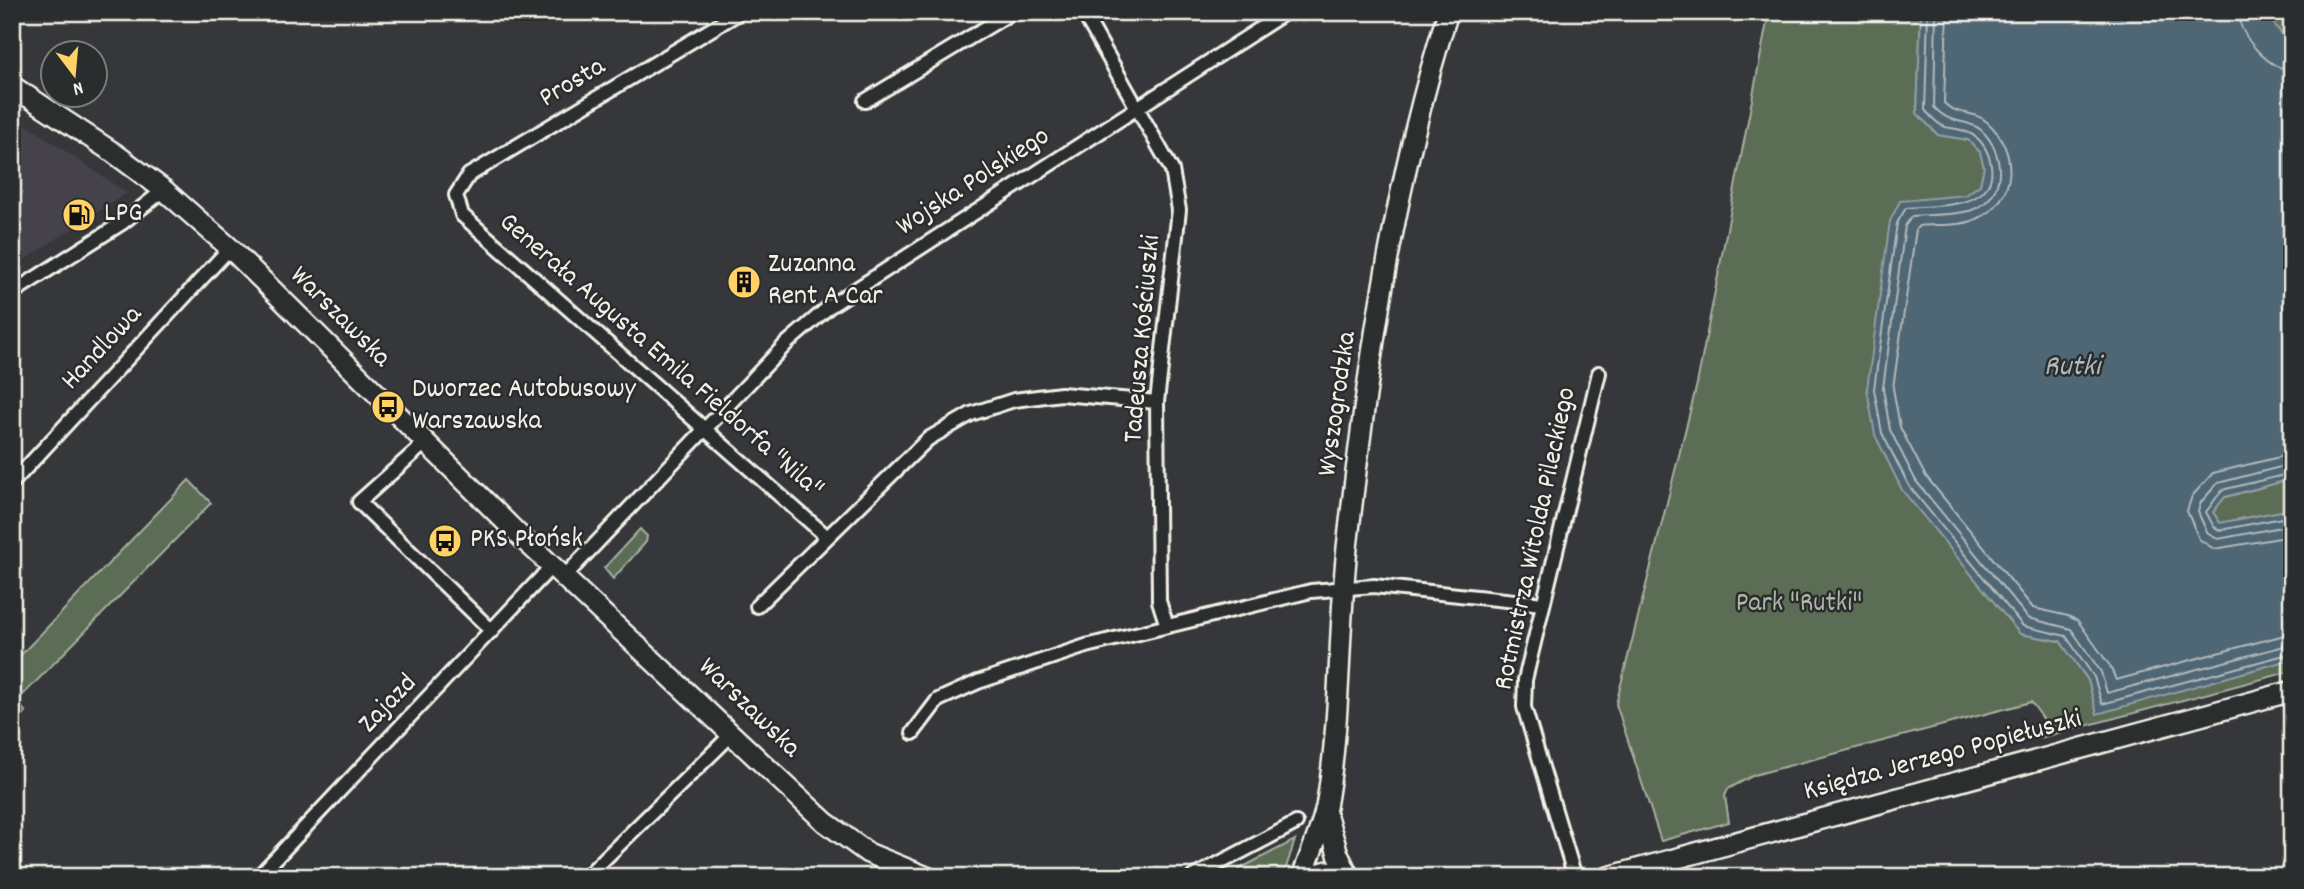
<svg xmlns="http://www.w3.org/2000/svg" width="2304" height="889" font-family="Dekko,sans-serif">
<rect width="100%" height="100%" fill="#36373b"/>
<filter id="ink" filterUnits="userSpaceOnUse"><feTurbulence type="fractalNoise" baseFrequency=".0143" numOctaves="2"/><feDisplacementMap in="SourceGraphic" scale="14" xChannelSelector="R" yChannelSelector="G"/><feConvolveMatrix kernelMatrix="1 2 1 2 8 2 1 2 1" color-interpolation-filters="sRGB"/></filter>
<g filter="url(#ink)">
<path fill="#45434b" d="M12,115L127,193L12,268Z"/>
<path fill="#5b6d57" stroke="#a8afa0" stroke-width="2" d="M1769,12H1921L1917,113L1938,135L1968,140L1980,152L1984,167L1980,185L1966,195L2020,634L2060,641L2088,680L2097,713L2292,659V671L2040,738L2047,724L2031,702L1754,775L1728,789L1725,796L1729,822L1661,841L1616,704L1697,384Z
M2264,12H2292V46Z
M2292,479V509L2220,523L2213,512L2225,497Z
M189,480L211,503L16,702L26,712L12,726V664Z
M640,529L647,536L646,542L613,579L604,568Z
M1295,840L1283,877H1243L1239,869Z"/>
<path fill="#4f6674" stroke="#919ea2" stroke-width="2" d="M1921,12H2264L2292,46V479L2225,497L2213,512L2220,523L2292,509V659L2097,714L2088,680L2060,641L2020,634L1902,490L1875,435L1867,389L1890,221L1900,201L1966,195L1980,185L1984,167L1980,152L1968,140L1938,135L1917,113Z"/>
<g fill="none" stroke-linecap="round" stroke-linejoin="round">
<path stroke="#b2b9ba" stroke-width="2" d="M1928,12L1925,110C1948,137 1948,122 1971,134C1981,139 1987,150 1990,160C2002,210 1937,205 1906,208L1897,223L1874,389L1882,433L1909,486L2023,626L2066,636L2094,677L2102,704L2292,653
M1936,12L1934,107C1952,127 1965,117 1981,130C2005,152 2008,197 1972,210C1954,216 1930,214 1912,216L1905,226L1883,388L1890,430L1916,481L2028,618L2071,629L2101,672L2107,693L2292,644
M1947,12L1944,103C1956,116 1974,110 1987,122C2018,149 2019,200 1977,219C1961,227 1936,224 1919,226L1916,229L1893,388L1900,427L1925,475L2033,608L2068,616L2078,621L2110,666L2116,680L2292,633
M2238,12C2239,36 2268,69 2292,70
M2292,454L2213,473L2192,496L2187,511L2199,539L2214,549L2292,536
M2292,464L2218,483L2201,502L2198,512L2207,532L2218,539L2292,525
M2292,473L2222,490L2206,512L2214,527L2220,530L2292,516"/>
<defs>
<path id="street" d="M740,12L469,175L456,195L462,215L826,536
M1083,12L1172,170L1179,210L1157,402L1159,601L1167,626
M865,101L1012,12
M12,293L122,223L164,190
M425,443L359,502L492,631
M12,483L230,248
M565,576L787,343L830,306L1286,12
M757,606L928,439L971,414L1014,400L1061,394L1157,402
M913,733L938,700L978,682L1086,646L1311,591L1374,586L1543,604
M258,877L553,565
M586,877L733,733
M1193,877L1296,823
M1575,877L1524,707L1525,680L1599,373"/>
<path id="secondary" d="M12,86L114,153L164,190L230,248L519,535L825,822L868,853L927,877
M1325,810L1338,854L1349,877
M1302,877C1310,854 1321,830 1326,807C1341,722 1338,634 1347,548C1367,369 1393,185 1448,12
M1307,877L1328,871L1344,877
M1608,877L2292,691"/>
</defs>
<use href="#street" stroke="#f4f1e8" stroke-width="18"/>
<use href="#secondary" stroke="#f4f1e8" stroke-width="24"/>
<use href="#street" stroke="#2a2d2e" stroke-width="12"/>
<use href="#secondary" stroke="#2a2d2e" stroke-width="19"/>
</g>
</g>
<defs>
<symbol id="fuel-disc" viewBox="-11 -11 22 22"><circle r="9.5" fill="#ffd166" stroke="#2a2d2e"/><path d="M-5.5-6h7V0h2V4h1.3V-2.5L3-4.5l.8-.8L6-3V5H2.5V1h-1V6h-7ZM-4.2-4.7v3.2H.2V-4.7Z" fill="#111"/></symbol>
<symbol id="building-disc" viewBox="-11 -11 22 22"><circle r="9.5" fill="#ffd166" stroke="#2a2d2e"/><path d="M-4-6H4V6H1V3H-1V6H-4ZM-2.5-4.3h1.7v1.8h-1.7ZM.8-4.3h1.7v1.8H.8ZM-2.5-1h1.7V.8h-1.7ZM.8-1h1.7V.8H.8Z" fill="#111"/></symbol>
<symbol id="bus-disc" viewBox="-11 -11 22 22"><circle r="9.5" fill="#ffd166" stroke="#2a2d2e"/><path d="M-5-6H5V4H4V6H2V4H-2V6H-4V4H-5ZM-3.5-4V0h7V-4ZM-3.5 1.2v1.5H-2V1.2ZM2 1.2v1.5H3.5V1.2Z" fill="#111"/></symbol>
</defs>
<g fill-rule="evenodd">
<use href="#fuel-disc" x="60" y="196" width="38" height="38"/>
<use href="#building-disc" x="725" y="263" width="38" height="38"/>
<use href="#bus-disc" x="369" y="388" width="38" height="38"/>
<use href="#bus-disc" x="426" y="522" width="38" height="38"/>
</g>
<g text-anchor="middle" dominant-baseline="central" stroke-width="5" stroke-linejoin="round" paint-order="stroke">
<g font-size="28" fill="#f4f1e8" stroke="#2a2d2e">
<text transform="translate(573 84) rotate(-31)">Prosta</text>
<text transform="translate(974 183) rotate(-33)">Wojska Polskiego</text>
<text transform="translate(339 318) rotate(45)">Warszawska</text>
<text transform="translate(1144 339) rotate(-85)">Tadeusza Kościuszki</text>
<text transform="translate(103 349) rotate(-47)">Handlowa</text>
<text transform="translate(660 357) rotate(41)">Generała Augusta Emila Fieldorfa "Nila"</text>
<text transform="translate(1339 404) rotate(-82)">Wyszogrodzka</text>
<text transform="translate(1537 539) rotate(-78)">Rotmistrza Witolda Pileckiego</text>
<text transform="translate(389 705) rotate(-46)">Zajazd</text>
<text transform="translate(748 709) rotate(44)">Warszawska</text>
<text transform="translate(1943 757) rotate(-15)">Księdza Jerzego Popiełuszki</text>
</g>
<g font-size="28" fill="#f4f1e8" stroke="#2a2d2e" text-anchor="start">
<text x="104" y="215">LPG</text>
<text x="768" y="266">Zuzanna<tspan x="768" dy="32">Rent A Car</tspan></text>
<text x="412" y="391">Dworzec Autobusowy<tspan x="412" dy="32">Warszawska</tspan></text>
<text x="470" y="541">PKS Płońsk</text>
</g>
<g font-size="28" fill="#afb6a7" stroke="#2a2d2e">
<text x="1799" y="605">Park "Rutki"</text>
</g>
<g font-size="30" font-style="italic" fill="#b2b9ba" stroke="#2a2d2e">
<text x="2072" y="368">Rutki</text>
</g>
</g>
<rect width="2304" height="889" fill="none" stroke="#2a2d2e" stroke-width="42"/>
<rect x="21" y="21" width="2262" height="847" fill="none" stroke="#f4f1e8" stroke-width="2.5" filter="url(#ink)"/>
<g transform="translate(74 74) rotate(164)"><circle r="33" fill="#2a2d2e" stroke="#7b7b78" stroke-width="2"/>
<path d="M0-5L12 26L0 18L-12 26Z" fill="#ffd166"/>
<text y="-10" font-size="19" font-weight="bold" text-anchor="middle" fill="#f4f1e8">N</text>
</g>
</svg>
